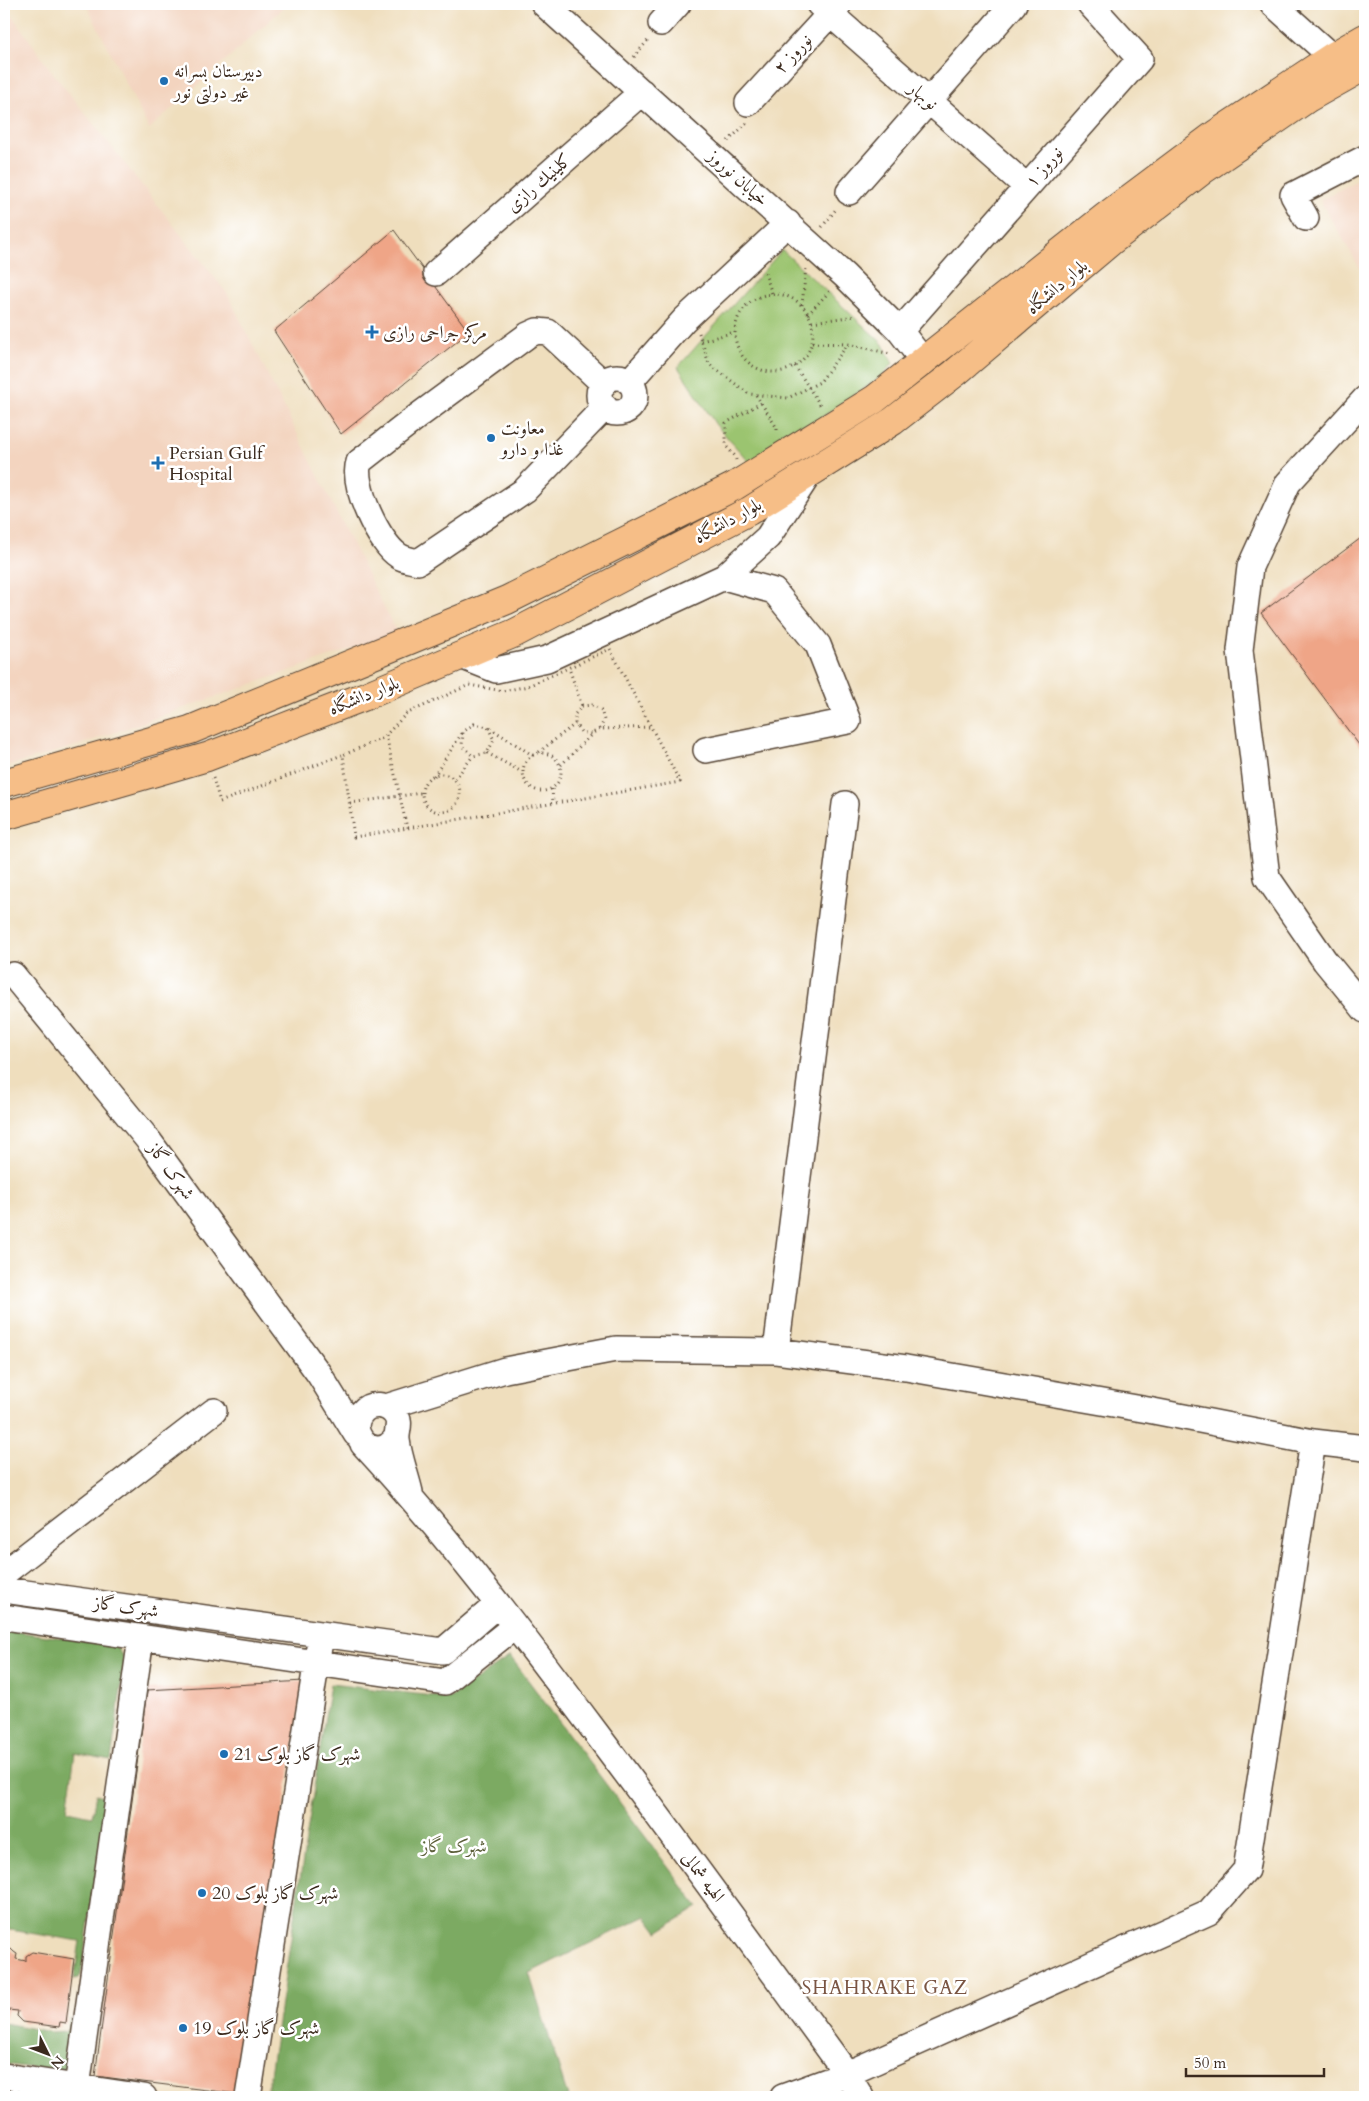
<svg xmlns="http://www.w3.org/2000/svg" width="1369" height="2101" font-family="Cardo,Amiri,serif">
<rect width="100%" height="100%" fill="#fff"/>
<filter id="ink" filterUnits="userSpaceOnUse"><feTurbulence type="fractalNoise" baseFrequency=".02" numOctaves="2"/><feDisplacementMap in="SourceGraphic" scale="10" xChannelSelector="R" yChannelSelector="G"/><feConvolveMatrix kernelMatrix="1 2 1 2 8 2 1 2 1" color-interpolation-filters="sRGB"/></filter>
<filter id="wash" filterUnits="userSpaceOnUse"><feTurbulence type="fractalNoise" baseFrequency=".0096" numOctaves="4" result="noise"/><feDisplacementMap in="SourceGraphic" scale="20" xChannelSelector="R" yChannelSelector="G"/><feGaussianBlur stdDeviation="1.12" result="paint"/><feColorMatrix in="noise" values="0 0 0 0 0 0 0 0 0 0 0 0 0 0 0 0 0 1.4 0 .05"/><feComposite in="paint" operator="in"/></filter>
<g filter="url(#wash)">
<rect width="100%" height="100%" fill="#efdebd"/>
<path fill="#f3d4bf" d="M4,4L50,69L227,293L397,633L79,745L4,767Z
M86,4H288L149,129Z
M1365,176V277L1320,200Z"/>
<path fill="#9bc470" stroke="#6b7747" d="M782,250L882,343L893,363L882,376L752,465L716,425L678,367Z"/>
<path fill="#7caa62" stroke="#5c6a40" d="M4,1630L115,1645L125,1660L111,1760L75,1753L67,1811L92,1816L96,1794L107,1797L81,1975L79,1978L74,1979L80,1941L4,1929Z
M510,1656L698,1907L658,1932L646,1916L529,1973L568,2097H291L267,2094L330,1684L450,1698Z
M70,2018C80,2028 68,2060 63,2072L4,2064V2023L51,2032L66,2031Z"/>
<g id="blocks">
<path fill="#efa587" d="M394,230L469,332L341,434L274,331Z
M1365,535V753L1261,613Z
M304,1681L238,2094L95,2076L147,1690Z
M4,1948L11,1949L14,1952L17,1954L16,1959L26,1961V1956L32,1952L74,1959L66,2023L60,2022L59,2027L23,2022L17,2016L18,2011L8,2010L4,2019Z"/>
</g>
</g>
<g filter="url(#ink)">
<use href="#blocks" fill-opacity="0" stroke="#564536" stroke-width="1"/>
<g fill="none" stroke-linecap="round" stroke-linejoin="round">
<defs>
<path id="minor" d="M544,4L845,276L900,331L924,362
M819,4L1027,187
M1273,4L1332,57
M661,23L678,4
M748,103L839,4
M849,192L1014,4
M1306,218L1293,195L1365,158
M436,273L642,92
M900,331L1140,59L1090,4
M599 395a18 18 0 1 1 36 0a18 18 0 1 1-36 0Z
M629,382L684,320L788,223
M604,384L548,332L537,331L528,335L418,416L359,462C351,484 379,544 399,556C405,560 412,560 418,562L525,490L605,407
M1365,399L1288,483L1250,567L1240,650L1267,877L1325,961L1365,1010
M461,656L496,670L547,659L724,577L768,537L809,474
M706,750L848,721L818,645L774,591L724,577
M13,975L149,1141L319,1374L356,1434
M776,1351L845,804
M386,1407L505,1370L616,1349L776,1351L906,1368L1148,1410L1313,1442L1365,1448
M396,1438C394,1441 391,1444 388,1446C367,1458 346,1429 362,1412C370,1402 388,1404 395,1414C402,1423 396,1431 397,1440C399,1457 406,1475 410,1492
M363,1444C447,1535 522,1634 596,1733C681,1846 764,1960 847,2074L783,2097
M4,1573L214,1411
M4,1590L443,1651L498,1604
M4,1617L445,1682L515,1626
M4,2076L144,2097
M77,2087L141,1638
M248,2097L319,1647
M861,2097L847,2074L1209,1912L1246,1870L1313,1442"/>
<path id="major" d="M4,783L190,730L507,600L733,487L875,399L1109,214L1216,134L1332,57L1365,38
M4,816L207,757L363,697L515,633L749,511L893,421L955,373L1110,242L1203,170L1308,98L1365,66"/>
</defs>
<use href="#minor" stroke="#564536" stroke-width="28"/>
<use href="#major" stroke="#564536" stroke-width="30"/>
<path stroke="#564536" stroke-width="3" stroke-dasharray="1 4" stroke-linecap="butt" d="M634,57L649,39
M728,141L747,123
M822,227L837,208
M765,273L772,294
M735 333a39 39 0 1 1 78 0a39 39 0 1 1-78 0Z
M802,305L806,268
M808,314L830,291
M812,322L856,316
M699,333L709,364L749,394L788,398L820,382L848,344L891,354
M701,341L735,332
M812,343L847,344
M795,366L822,408
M756,395L777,428V433
M736,460L735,456L726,446V423L761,403
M610,649L680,782L354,837L343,755L383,738L406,714L469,685L503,691L528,686Z
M570,671L582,706
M474,724L488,727L494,740L487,753L473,756L462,746L463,732Z
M490,728L534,756
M600,729L604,720L601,710L593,705L582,706L575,714V724L581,732L591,734L600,729L651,727
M386,735L407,828
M539,752L575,724
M487,753L522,772
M523 772a19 19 0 1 1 38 0a19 19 0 1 1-38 0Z
M561,765L591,735
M422 793a19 19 0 1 1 38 0a19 19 0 1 1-38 0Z
M434,776L462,733
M213,778L220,802L342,755
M455,779L473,756
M552,789L553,803
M350,803L421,793"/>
<use href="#minor" stroke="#fff" stroke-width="25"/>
<use href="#major" stroke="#f6be87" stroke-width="28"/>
</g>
</g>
<g fill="#1f6fb2" stroke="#fff" stroke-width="2">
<circle cx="164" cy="81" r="5"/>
<path d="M369.5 324.5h5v5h5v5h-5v5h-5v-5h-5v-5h5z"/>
<circle cx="491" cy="438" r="5"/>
<path d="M155.5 455.5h5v5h5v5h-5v5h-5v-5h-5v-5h5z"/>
<circle cx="224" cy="1754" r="5"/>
<circle cx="202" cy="1893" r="5"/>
<circle cx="183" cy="2028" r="5"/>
</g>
<g text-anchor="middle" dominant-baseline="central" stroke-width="5" stroke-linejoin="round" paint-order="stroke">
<g font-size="18" fill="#3b2a1e" stroke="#fff">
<text transform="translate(793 54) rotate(-47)">نوروز ۲</text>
<text transform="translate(923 96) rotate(41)">نوبهار</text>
<text transform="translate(1044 167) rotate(-49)">نوروز ۱</text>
<text transform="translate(738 178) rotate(42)">خیابان نوروز</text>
<text transform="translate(539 183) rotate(-41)">كلينيك رازی</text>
<text transform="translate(1057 287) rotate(-40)">بلوار دانشگاه</text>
<text transform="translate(728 521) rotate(-29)">بلوار دانشگاه</text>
<text transform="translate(364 696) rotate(-22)">بلوار دانشگاه</text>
<text transform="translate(171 1171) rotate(54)">شهرک گاز</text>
<text transform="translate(126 1607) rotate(8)">شهرک گاز</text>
<text transform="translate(703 1877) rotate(53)">الهیه شمالی</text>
</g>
<g font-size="18" fill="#3b2a1e" stroke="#fff" text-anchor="start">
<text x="174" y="71">دبیرستان بسرانه<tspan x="174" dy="21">غیر دولتی نور</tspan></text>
<text x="383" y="332">مرکز جراحی رازی</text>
<text x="501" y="428">معاونت<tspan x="501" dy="21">غذا و دارو</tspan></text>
<text x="169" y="453">Persian Gulf<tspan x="169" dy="21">Hospital</tspan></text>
<text x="234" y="1754">شهرک گاز بلوک 21</text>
<text x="212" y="1893">شهرک گاز بلوک 20</text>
<text x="193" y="2028">شهرک گاز بلوک 19</text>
</g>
<g font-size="18" fill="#5d603b" stroke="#fff">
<text x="454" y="1846">شهرک گاز</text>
</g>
<g font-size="19" letter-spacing="1" fill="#7a5543" stroke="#fff">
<text x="885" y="1988">SHAHRAKE GAZ</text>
</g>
</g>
<rect width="1369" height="2101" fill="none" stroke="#fff" stroke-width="20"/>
<g transform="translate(48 2054) rotate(132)" stroke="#ffffff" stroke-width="4" paint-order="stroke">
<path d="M0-4L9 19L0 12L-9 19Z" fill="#3b2a1e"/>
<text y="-8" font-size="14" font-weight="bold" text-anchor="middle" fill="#3b2a1e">N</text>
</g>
<path d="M1186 2068v8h138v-8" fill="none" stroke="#3b2a1e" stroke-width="2.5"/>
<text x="1194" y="2068" font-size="15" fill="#3b2a1e" stroke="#ffffff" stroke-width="4" paint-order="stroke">50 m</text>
</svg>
